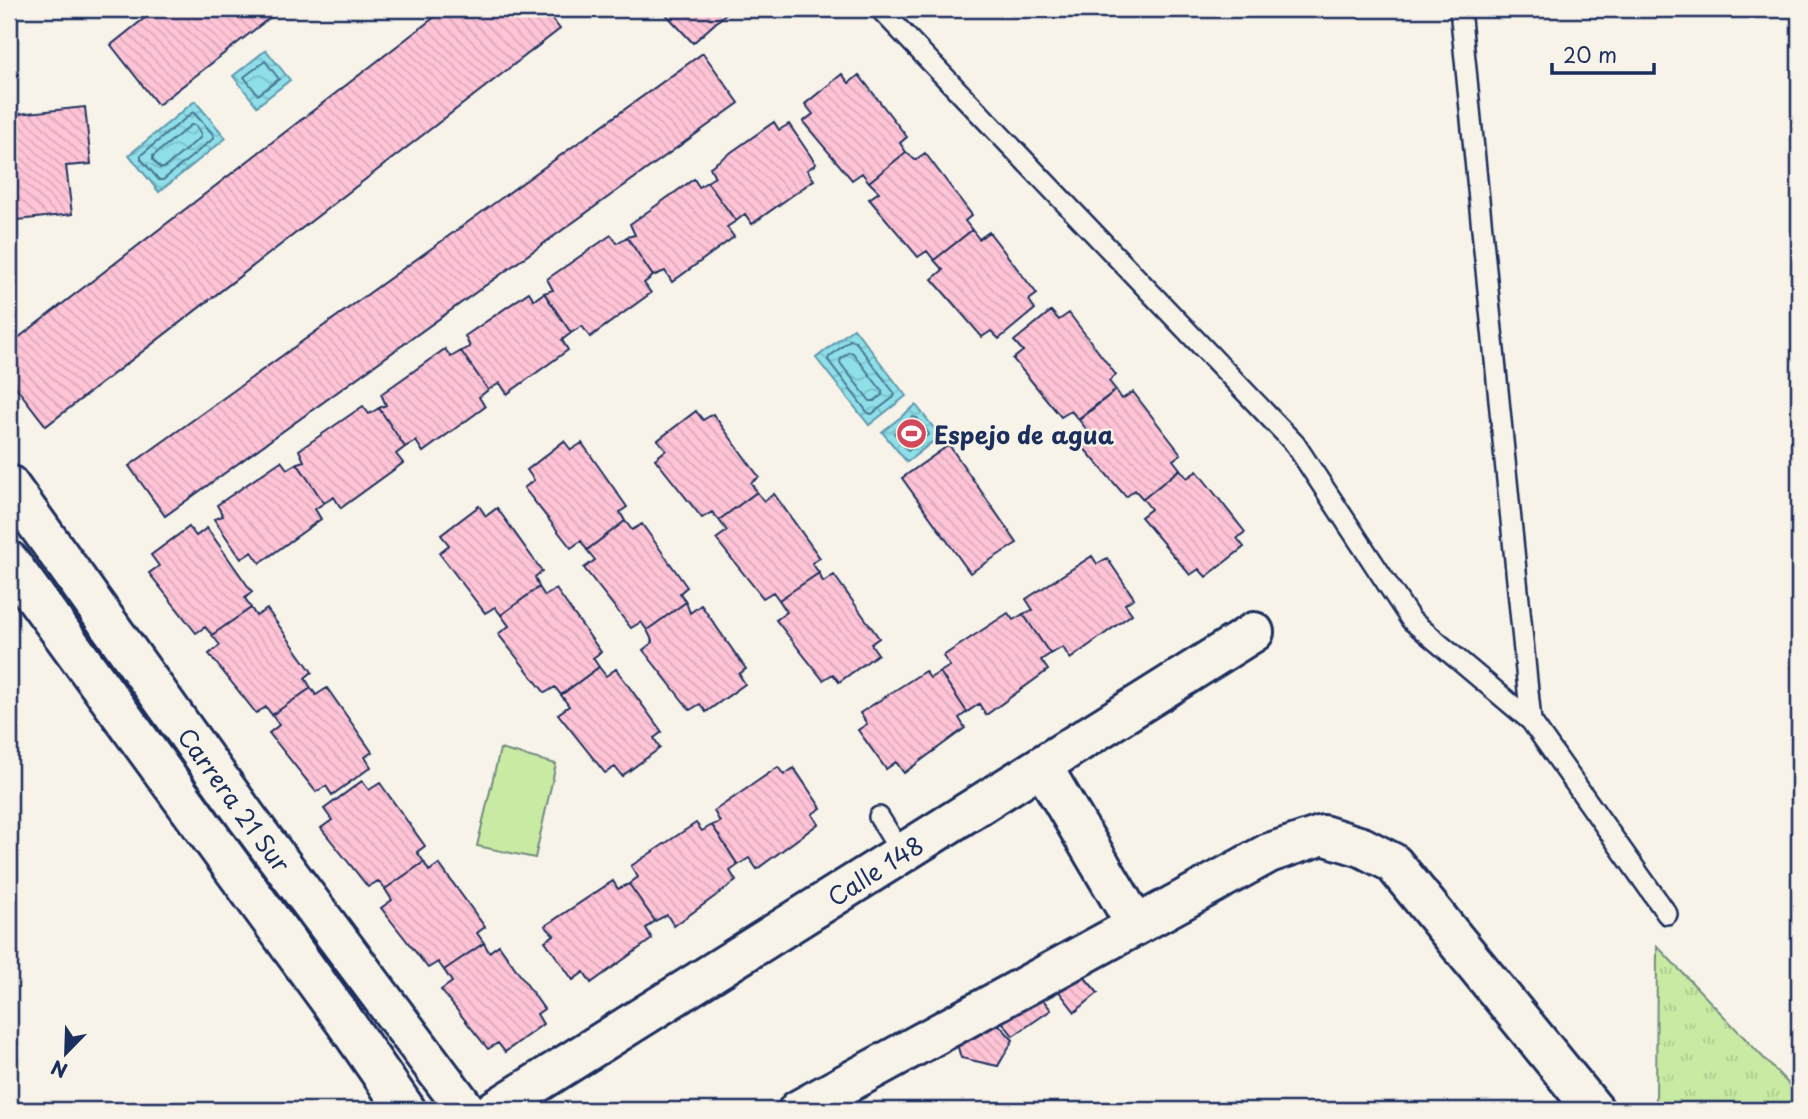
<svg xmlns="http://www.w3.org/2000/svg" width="1808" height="1119" font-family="'Playpen Sans',sans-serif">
<defs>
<pattern id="grass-tufts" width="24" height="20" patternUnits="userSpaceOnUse" patternTransform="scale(1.75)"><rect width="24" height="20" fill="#c8eaa2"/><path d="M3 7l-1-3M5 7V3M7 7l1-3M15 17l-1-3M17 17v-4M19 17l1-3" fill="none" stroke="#abc98e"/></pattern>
<pattern id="water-waves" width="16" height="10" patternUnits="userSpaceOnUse" patternTransform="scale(1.75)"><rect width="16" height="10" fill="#8edfe7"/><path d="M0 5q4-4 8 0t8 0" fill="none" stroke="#7ac0c9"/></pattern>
<pattern id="building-back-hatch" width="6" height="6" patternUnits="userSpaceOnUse" patternTransform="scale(1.75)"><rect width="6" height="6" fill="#ffc4d6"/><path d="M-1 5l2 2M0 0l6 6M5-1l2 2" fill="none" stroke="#daa9ba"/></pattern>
</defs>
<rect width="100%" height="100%" fill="#f7f3e8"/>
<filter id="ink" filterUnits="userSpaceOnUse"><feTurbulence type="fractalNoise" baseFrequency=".0143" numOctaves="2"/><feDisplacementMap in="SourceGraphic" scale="14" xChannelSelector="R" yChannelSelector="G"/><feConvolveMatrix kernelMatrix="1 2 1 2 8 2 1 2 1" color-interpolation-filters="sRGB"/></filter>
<g filter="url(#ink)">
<path fill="url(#grass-tufts)" stroke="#728c80" stroke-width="2" d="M1657,946L1799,1095V1110H1656Z"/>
<path fill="#c8eaa2" stroke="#728c80" stroke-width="2" d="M500,749L556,764L535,858L477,846Z"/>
<path fill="url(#water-waves)" stroke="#6099b0" stroke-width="2" d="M266,50L290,80L257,106L233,76Z
M195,101L226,138L159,192L129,155Z
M854,328L906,396L869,425L816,358Z
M916,405L940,436L907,462L882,432Z"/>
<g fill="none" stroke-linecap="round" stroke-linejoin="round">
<path stroke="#497595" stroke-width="2" d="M265,61L279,79L258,95L244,77Z
M193,112L213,134L214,138L163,180H159L141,159V155Z
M191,125H195L201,134V137L164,168H160L153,160V156Z
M850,340L855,341L895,394L894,397L872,414L868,413L828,360L829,357Z
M849,352L853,353L882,391V395L874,401H870L840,363L841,359Z
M912,417L917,418L929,434L908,451L894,433Z"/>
</g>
<path fill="url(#building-back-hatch)" stroke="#1b2f5e" stroke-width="2" d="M156,9H281L158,105L111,45Z
M445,9H544L560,29L46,426L9,378V345Z
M661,9H731L693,43Z
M703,53L739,103L165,516L129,466Z
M842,74L849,83L859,75L907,137L900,143L906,152L869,182L862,173L852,180L803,122L813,114L805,104Z
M85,107L91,164L66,166L72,214L9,221V115Z
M774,122L779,130L789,124L816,164L807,170L814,180L752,224L745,214L736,221L707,182L715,177L710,167Z
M906,152L915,160L925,153L972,215L965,221L972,230L934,260L927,251L918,257L869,199L879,192L869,182Z
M694,179L699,187L707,182L736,221L727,227L734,237L672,282L665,271L653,276L627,237L635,235L630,224Z
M972,230L979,239L989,232L1037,294L1029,300L1035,309L999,339L991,331L982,337L932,279L943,270L934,260Z
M611,235L617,243L627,237L653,276L644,283L651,293L590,337L582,326L571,333L544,293L553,290L547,279Z
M529,292L534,300L544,293L571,333L562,340L568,350L507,394L500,383L488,390L461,351L470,347L465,336Z
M1051,311L1059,320L1069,313L1116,375L1109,381L1116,390L1078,419L1071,411L1061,417L1013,359L1023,351L1014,341Z
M445,349L451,357L461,351L488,390L479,397L485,407L423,452L416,441L405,447L379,408L386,405L381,394Z
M1116,390L1122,399L1133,392L1181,454L1173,460L1180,469L1143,499L1135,490L1126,497L1076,439L1087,430L1079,420Z
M363,406L369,414L379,408L405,447L396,454L403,463L341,508L334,497L324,503L297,463L304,461L299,450Z
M696,411L703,420L713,414L759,477L751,483L757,492L719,520L712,512L702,518L655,459L666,450L658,440Z
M564,441L571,450L582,443L627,507L620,512L625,521L587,550L581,541L571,548L524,488L534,480L527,470Z
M949,445L1017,543L970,573L902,478Z
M281,461L287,469L297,463L324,503L315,509L321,519L260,563L252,552L241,559L214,519L223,516L217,505Z
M1180,469L1187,478L1197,471L1245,532L1237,538L1244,547L1206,577L1199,569L1190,575L1141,517L1151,509L1143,499Z
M757,492L764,501L774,494L820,558L812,563L819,573L779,600L773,592L763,598L716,539L727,531L719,520Z
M479,506L486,516L497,508L542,571L535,577L539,587L501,615L495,607L485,613L439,553L449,545L441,535Z
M625,521L632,530L642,524L687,587L680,593L686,602L647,630L641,622L631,628L584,568L595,560L587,550Z
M189,527L196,536L207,528L252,592L245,598L251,608L212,635L205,627L196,633L149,573L159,566L151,555Z
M1092,556L1097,564L1107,558L1134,598L1125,604L1132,614L1070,659L1063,647L1050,654L1023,614L1033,610L1026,599Z
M819,573L823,582L834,575L879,638L871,644L878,654L839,682L833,674L823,680L776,620L787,612L779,600Z
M539,587L545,596L556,589L601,652L593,658L599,667L561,695L555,687L545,693L498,634L509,626L501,615Z
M686,602L690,613L701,605L746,669L739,674L745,684L706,712L700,704L690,710L643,650L653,642L647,630Z
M251,608L256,616L267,609L312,672L305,678L311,688L272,715L266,707L256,713L209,654L220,645L212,635Z
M1008,613L1013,620L1023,614L1050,654L1041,660L1048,670L986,715L979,704L967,712L940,672L950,666L943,656Z
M599,667L606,676L616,669L662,732L654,738L660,748L622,776L615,767L605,773L558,714L569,706L561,695Z
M925,671L930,678L940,672L967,712L959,718L965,728L904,773L896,762L886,769L858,730L867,724L860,713Z
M311,688L316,695L327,688L372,752L365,757L371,767L332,795L326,786L316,792L269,733L279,725L272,715Z
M778,767L784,775L794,768L821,808L812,814L818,824L757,869L749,858L738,865L712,825L720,822L714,811Z
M362,781L369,790L380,783L425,846L417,852L424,862L385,889L378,881L368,887L321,828L332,820L324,809Z
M696,823L702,831L712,825L738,865L730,871L736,881L674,926L667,915L655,921L629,884L638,877L631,866Z
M424,862L429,871L439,864L485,927L477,933L484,943L444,970L438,962L428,968L381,908L392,900L385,889Z
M613,881L618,889L629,884L655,921L646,928L652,939L591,983L584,972L573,980L545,941L554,935L545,926Z
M484,943L489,952L499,945L544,1009L537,1014L543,1024L505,1052L498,1043L488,1049L441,990L452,982L444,970Z
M1080,972L1098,993L1075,1012L1057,989Z
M1034,988L1051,1010L1013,1036L997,1015Z
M989,1014L1013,1040L998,1066L961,1058L954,1033Z"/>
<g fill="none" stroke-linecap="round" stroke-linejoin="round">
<defs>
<path id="lane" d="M880,9L1295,444L1411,620L1531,721L1667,914
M1460,9L1531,721
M879,817L902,854"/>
<g id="street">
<path id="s1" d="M9,485L248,819L466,1110"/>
<path d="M9,561L343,1019L406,1110"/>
<path d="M1042,766L1136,925"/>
<path id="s2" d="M494,1110L1254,632"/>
<path d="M798,1110L1269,853L1323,835L1362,847L1393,863L1594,1110"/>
</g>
</defs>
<use href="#lane" stroke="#1b2f5e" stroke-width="24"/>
<use href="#street" stroke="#1b2f5e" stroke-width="44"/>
<use href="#lane" stroke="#f7f3e8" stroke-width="19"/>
<use href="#street" stroke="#f7f3e8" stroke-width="38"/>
</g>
</g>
<defs>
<symbol id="stadium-disc" viewBox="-11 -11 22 22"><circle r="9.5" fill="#d1495b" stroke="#f7f3e8"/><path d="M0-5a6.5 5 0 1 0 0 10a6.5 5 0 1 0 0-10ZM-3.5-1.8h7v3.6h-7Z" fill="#fff"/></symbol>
</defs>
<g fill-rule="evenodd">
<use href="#stadium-disc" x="894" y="416" width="35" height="35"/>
</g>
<g text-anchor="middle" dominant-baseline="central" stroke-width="5" stroke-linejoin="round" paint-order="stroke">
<g font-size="24" font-weight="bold" fill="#1b2f5e" stroke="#f7f3e8" text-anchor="start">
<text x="934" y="434">Espejo de agua</text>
</g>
<g font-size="24" fill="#1b2f5e" stroke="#f7f3e8">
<text stroke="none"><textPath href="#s1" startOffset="387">Carrera 21 Sur</textPath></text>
<text stroke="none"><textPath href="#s2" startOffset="450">Calle 148</textPath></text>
</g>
</g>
<rect width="1808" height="1119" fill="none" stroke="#f7f3e8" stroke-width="35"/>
<rect x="18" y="18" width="1773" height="1084" fill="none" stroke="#1b2f5e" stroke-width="2.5" filter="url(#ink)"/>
<g transform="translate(66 1053) rotate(203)" stroke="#f7f3e8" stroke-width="5" paint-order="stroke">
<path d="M0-5L12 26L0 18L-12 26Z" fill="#1b2f5e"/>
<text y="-10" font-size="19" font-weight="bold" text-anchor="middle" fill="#1b2f5e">N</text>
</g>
<path d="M1552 63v10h102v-10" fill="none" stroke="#1b2f5e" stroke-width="3.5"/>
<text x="1563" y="63" font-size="21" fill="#1b2f5e" stroke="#f7f3e8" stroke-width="5" paint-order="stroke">20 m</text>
</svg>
